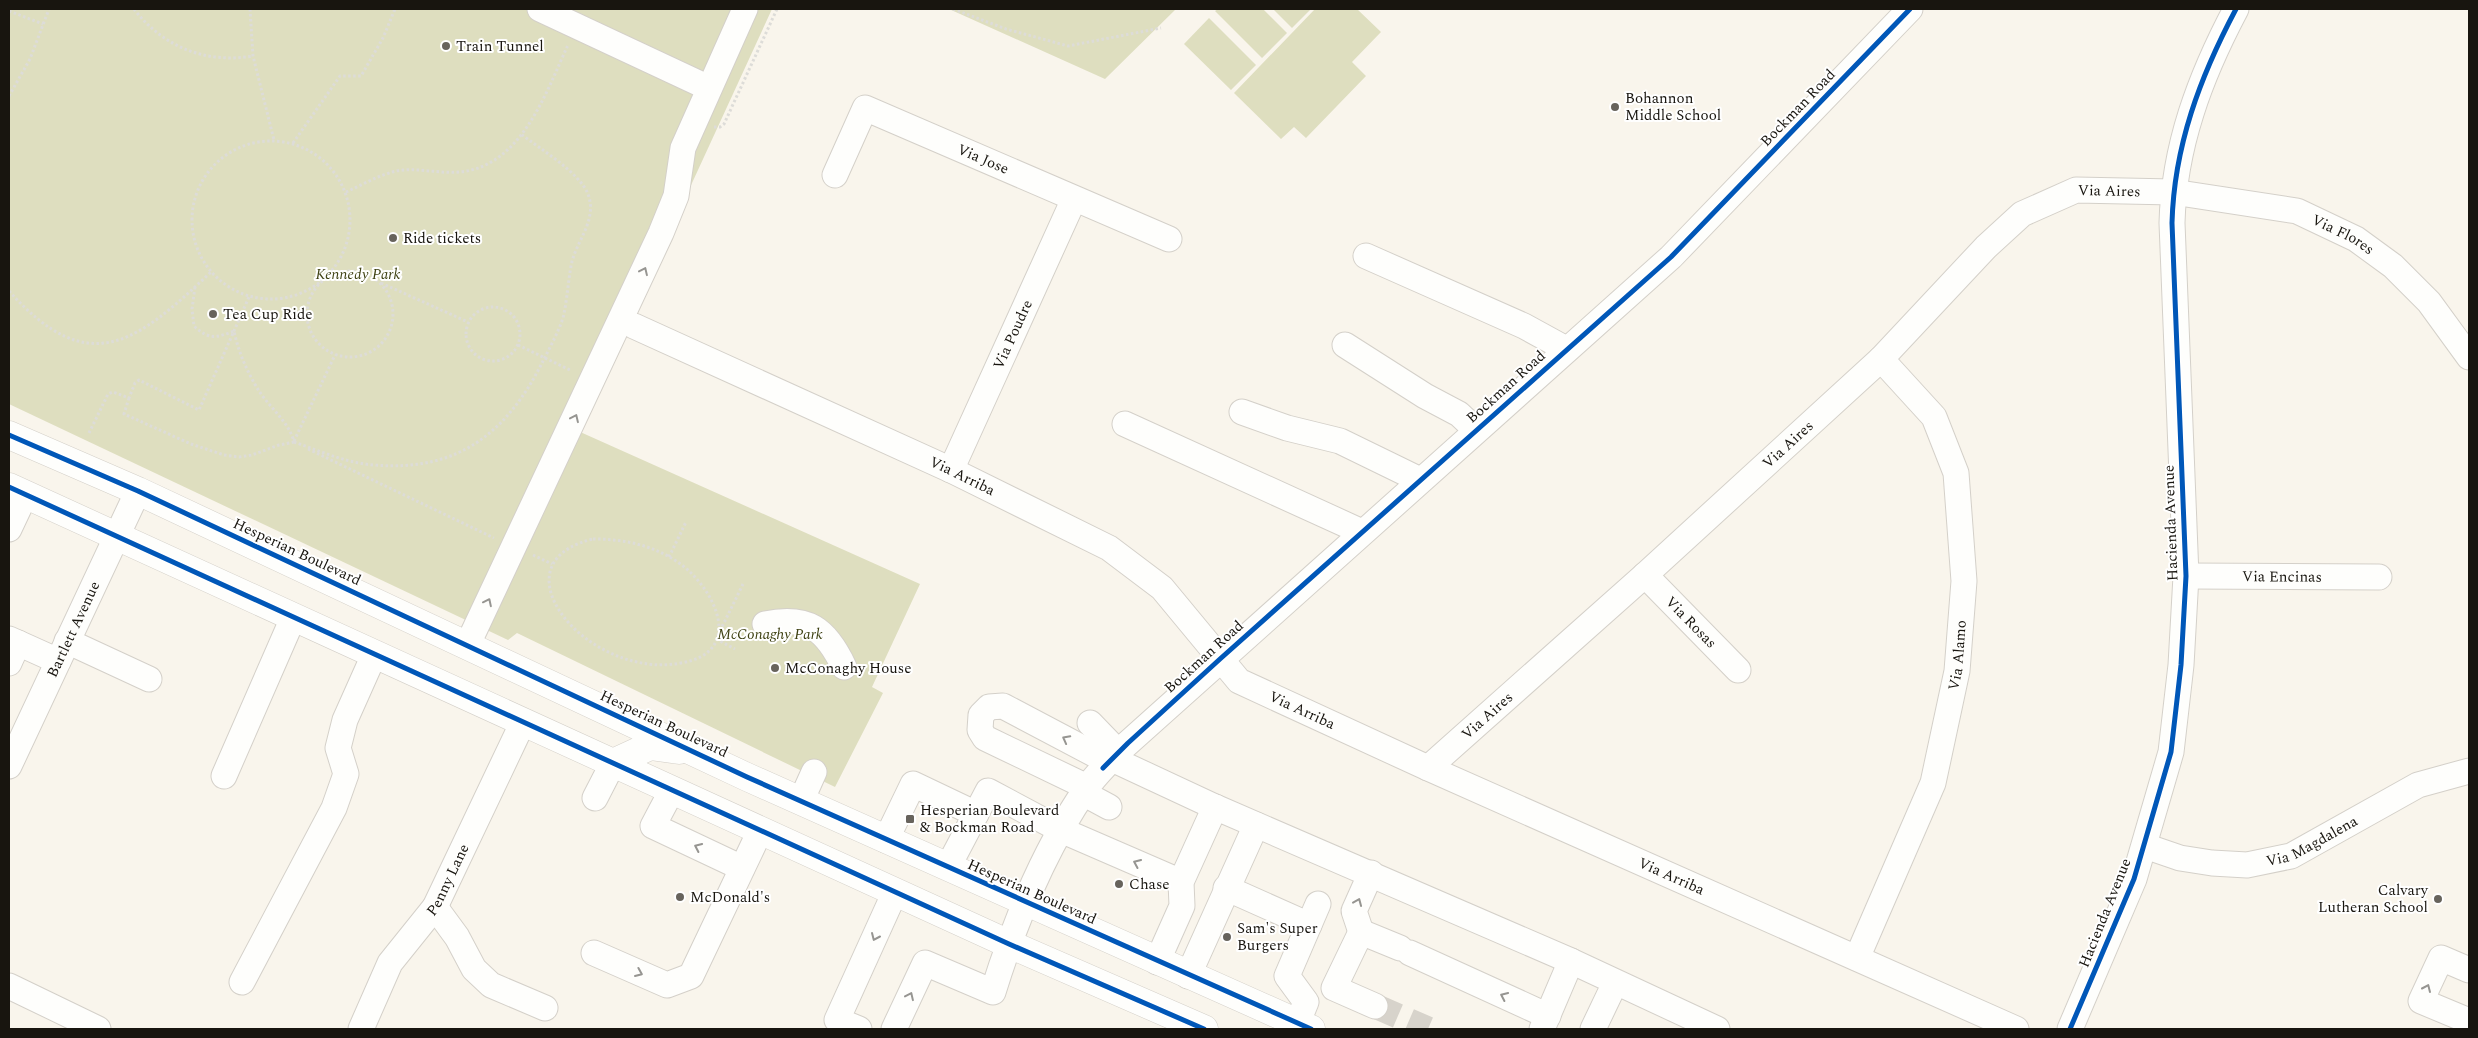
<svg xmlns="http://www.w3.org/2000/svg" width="2478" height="1038" font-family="Spectral,serif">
<rect width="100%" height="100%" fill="#f9f5ec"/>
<path fill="#dedebf" d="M9,9H772L578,431L920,584L872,687L883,693L835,787L517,633L508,640L9,404Z
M949,9H1176L1105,79Z
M1218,9H1263L1287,33L1262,58L1215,11Z
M1273,9H1311L1292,28Z
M1315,9H1357L1381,32L1352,62L1366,76L1306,138L1294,127L1281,139L1234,93Z
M1209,18L1256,65L1231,90L1184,44Z"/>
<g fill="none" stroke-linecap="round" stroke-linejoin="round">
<path stroke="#d7d3cb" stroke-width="25" stroke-dasharray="25 12" stroke-linecap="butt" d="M1375,1006L1428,1029"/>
<defs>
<g id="minor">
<path d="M540,9L709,88"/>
<path id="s1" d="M835,175L865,108L1169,239"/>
<path d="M1366,256L1524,326L1566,349"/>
<path id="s2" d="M634,326L951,470L1109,548L1162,588L1239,681L1428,768L2016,1029"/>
<path d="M1345,345L1425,396L1459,414L1476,430"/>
<path d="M1242,412L1287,428L1340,441L1420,480"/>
<path d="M1125,424L1362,532"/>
<path id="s3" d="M951,470L1074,199"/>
<path d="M9,529L25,495"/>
<path id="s4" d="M1645,575L1738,670"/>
<path id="s5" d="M2186,576L2379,577"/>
<path d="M765,624C808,615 826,629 844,667"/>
<path d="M9,639L18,643L9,663"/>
<path d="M67,641L149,679"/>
<path d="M18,643L58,661"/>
<path d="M467,646L661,233L676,196L683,148L745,9"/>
<path d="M1090,723L1118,752"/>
<path d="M1112,759L1215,807L1571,961L1717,1029"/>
<path id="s6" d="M9,766L138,491"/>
<path id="s7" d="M1428,768L1645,575L1881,359L1986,247L2022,214L2076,190L2173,192L2297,211L2356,239L2393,266L2429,302L2469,357"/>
<path d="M224,776L293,618"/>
<path d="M1087,787L985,738L980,730L981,715L989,707L1003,706L1109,762"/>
<path d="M672,790L653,826L742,868"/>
<path d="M1083,793L1109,807"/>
<path d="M595,798L613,763"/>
<path d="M801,801L814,772"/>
<path d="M886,840L913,784L976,814"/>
<path id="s8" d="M2145,846L2180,858L2212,863L2247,865L2291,856L2418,785L2469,771"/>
<path d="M948,867L988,791L1061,830L1181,882"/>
<path d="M1226,888L1309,925"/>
<path d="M435,907L457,937L474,969L491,985L545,1008"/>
<path d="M1361,932L1354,911L1371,873"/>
<path d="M594,953L667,985L691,976L760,831"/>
<path d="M1410,953L1548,1016"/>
<path id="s9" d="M1857,958L1933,783L1957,671L1964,581L1956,473L1934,417L1881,359"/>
<path d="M1157,962L1182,906L1181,882L1215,807"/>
<path d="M2469,970L2441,958L2421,1001L2469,1021"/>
<path d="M1188,976L1256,825"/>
<path d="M242,982L334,808L346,774L338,748L345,720L374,655"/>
<path d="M9,986L98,1029"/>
<path d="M1375,1006L1334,988L1361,932L1400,948"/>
<path d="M1297,1024L1306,1002L1287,976L1318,904"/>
<path id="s10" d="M361,1029L390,963L435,907L523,722"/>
<path d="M859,1029L837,1020L895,892"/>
<path d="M894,1029L925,963L993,992C1015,921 1044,850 1086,789C1095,775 1108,764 1118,752L1671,257L1910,9"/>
<path d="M1542,1029L1571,961"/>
<path d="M1593,1029L1615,983"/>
<path d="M2070,1029L2134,879L2171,752L2181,665L2186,576L2172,223C2174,146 2200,77 2236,9"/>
</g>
<path id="major" d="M9,435L138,491L747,777L1311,1029
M9,487L1009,944L1204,1029
M613,763L650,746L679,750"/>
</defs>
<use href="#minor" stroke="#d4d0c9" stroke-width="27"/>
<use href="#major" stroke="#d4d0c9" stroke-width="29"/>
<path stroke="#dddcd8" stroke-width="3" stroke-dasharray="2.5 2.5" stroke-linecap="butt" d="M134,9C163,47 206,64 253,56
M250,9L253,56L274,140
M953,9L1006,29L1068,46L1161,28
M9,11L43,24
M9,96L30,59L49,9
M714,127H720L724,124L777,9
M192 220a79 79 0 1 1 158 0a79 79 0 1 1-158 0Z
M293,143L340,76H361L383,38L395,9
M346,192C362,185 379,175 396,171C416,167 439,174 460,172C522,166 546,92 568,45
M307 314a43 43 0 1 1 86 0a43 43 0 1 1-86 0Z
M381,283L468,322
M195,287L192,309L194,326C209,340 216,338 234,331C238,351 248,374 259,391C270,408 289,422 294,442
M9,291C90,382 138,341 211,272
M466 334a27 27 0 1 1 54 0a27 27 0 1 1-54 0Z
M518,345L572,371
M129,398L124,414L191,444L224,455L239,457L252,455L279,445L294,442
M89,433L108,394L113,392L129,398L135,383L139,380L199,410L249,297
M294,441L335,355
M294,442C320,451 346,463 374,465C457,472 506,434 542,363C549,349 558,333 563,318C567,301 568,283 571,266C575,242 598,221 588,194C579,172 540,149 521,134
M308,449L494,538
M593,539C624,539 653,545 679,563C715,588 746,652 681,663C651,669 619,660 594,644C548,615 522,556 593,539Z
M533,555L552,564
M669,557L686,522
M720,631L743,584
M716,639L735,649"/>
<use href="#minor" stroke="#fefefc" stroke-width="25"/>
<use href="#major" stroke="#fefefc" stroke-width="28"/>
<defs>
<path id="cycleway" d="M9,435L138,491L747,777L1311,1029
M9,487L1009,944L1204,1029
M1103,768L1128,743L1220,659L1671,257L1910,9
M2070,1029L2134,879L2171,752L2181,665L2186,576L2172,223C2174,146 2200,77 2236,9"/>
</defs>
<use href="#cycleway" stroke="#fff" stroke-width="8"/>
<use href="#cycleway" stroke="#0057b8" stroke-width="5"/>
</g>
<defs><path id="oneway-chevron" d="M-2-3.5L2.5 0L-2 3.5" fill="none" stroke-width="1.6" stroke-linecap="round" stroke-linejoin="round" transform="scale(1.25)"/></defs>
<g stroke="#969591">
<use href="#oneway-chevron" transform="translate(644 271) rotate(-65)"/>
<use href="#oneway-chevron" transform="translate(575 418) rotate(-65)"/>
<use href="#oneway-chevron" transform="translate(488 602) rotate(-64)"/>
<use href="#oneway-chevron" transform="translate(1066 739) rotate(-152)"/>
<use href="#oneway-chevron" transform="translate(698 847) rotate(-155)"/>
<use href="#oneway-chevron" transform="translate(1137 863) rotate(-156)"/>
<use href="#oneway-chevron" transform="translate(1358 902) rotate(-67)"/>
<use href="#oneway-chevron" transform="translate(875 937) rotate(114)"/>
<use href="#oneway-chevron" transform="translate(639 973) rotate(23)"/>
<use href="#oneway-chevron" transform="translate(2427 988) rotate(-66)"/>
<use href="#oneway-chevron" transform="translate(910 996) rotate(-65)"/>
<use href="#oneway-chevron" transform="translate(1504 996) rotate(-155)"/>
</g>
<g fill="#67635c" stroke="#fff" stroke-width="2">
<circle cx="446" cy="46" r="5"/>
<circle cx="1615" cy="107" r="5"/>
<circle cx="393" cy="238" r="5"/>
<circle cx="213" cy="314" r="5"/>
<circle cx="775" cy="668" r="5"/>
<rect x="905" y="814" width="10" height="10" rx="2.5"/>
<circle cx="1119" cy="884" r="5"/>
<circle cx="680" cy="897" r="5"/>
<circle cx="2438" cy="899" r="5"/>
<circle cx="1227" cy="937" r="5"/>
</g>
<g text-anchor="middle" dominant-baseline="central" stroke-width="4" stroke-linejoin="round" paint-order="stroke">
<g font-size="15" fill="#18150f" stroke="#fff" text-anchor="start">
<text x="456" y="46">Train Tunnel</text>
<text x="1625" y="98">Bohannon<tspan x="1625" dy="17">Middle School</tspan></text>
<text x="403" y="238">Ride tickets</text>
<text x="223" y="314">Tea Cup Ride</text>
<text x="785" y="668">McConaghy House</text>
<text x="920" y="810">Hesperian Boulevard<tspan x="920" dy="17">&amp; Bockman Road</tspan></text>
<text x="1129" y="884">Chase</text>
<text x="2428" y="890" text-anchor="end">Calvary<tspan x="2428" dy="17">Lutheran School</tspan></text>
<text x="690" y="897">McDonald's</text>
<text x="1237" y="928">Sam's Super<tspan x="1237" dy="17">Burgers</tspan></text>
</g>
<g font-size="15" fill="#18150f" stroke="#fff">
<text transform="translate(1798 108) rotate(-46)">Bockman Road</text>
<text stroke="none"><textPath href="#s1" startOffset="202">Via Jose</textPath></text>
<text stroke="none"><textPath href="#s7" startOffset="905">Via Aires</textPath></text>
<text stroke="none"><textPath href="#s7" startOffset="1146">Via Flores</textPath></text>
<text stroke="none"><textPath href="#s3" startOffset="149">Via Poudre</textPath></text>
<text transform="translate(1506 387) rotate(-42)">Bockman Road</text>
<text stroke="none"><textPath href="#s7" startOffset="484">Via Aires</textPath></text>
<text stroke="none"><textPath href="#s2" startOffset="361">Via Arriba</textPath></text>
<text transform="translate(2171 523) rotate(-92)">Hacienda Avenue</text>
<text transform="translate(297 552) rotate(25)">Hesperian Boulevard</text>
<text stroke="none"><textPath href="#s5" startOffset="96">Via Encinas</textPath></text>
<text stroke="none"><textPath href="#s4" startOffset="66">Via Rosas</textPath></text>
<text stroke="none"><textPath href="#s6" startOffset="151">Bartlett Avenue</textPath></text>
<text stroke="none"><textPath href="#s9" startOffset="321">Via Alamo</textPath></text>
<text transform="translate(1204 657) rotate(-42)">Bockman Road</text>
<text stroke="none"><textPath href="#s2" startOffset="781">Via Arriba</textPath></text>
<text stroke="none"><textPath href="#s7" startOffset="79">Via Aires</textPath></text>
<text transform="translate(664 724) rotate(25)">Hesperian Boulevard</text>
<text stroke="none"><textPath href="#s8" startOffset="174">Via Magdalena</textPath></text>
<text stroke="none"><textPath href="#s2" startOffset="1186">Via Arriba</textPath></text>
<text stroke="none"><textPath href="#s10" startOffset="174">Penny Lane</textPath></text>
<text transform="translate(1032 892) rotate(24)">Hesperian Boulevard</text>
<text transform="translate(2105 913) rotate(-68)">Hacienda Avenue</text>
</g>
<g font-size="15" font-style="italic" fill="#3e4112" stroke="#fff">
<text x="358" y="274">Kennedy Park</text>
<text x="770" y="634">McConaghy Park</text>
</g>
</g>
<rect width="2478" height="1038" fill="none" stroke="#18150f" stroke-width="20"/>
</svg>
